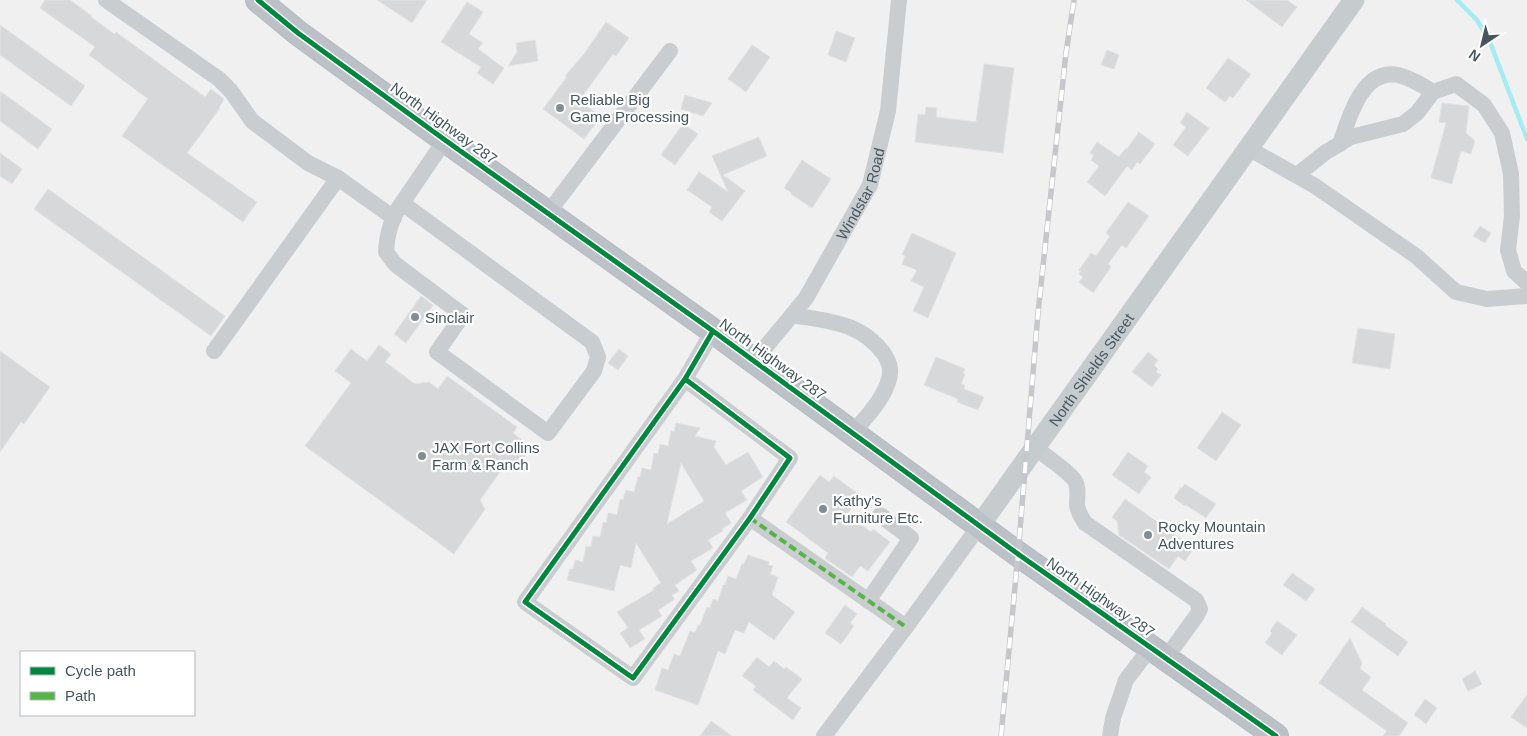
<svg xmlns="http://www.w3.org/2000/svg" width="1527" height="736" font-family="Helvetica,sans-serif">
<rect width="100%" height="100%" fill="#f1f0f0"/>
<g fill="none" stroke-linecap="round" stroke-linejoin="round">
<path stroke="#a5ebf2" stroke-width="4.5" d="M1457,0L1477,20L1490,42L1527,139"/>
</g>
<path fill="#d7d8d9" stroke="#e2e2e3" fill-rule="evenodd" d="M45,0H70L92,16L91,17L114,34L116,32L205,97L211,89L224,99L219,108H220L187,153L257,202L243,222L122,136L148,99L89,55L95,47L40,8Z
M377,0H427L412,23Z
M1246,0H1287L1297,7L1282,27Z
M467,2L483,12L469,34L483,43L478,49L504,68L493,84L477,73L481,67L441,42Z
M606,22L629,38L616,56L613,54L579,101L601,116L584,139L543,109L567,77L565,76L584,54Z
M0,25L85,86L71,106L0,55Z
M836,31L855,38L846,62L828,55Z
M535,40L538,61L508,66L517,52L516,43Z
M752,45L770,57L746,92L728,79Z
M1107,50L1119,55L1114,69L1101,65Z
M1228,58L1251,74L1233,98L1230,96L1225,102L1206,88Z
M984,64L1014,68L1003,153L915,142L918,114L925,115L926,107L937,108L936,117L976,122Z
M0,91L52,129L38,149L0,121Z
M685,95L712,103L703,116L681,109Z
M1442,103L1469,106L1466,133L1475,141L1471,154L1461,151L1452,184L1431,178L1446,123L1439,122Z
M1187,112L1209,128L1188,156L1173,145L1186,127L1180,123Z
M683,124L698,134L675,165L661,155Z
M1139,132L1155,144L1140,164L1137,162L1132,170L1127,166L1105,196L1087,182L1099,166L1091,160L1094,155L1090,153L1097,142L1119,157L1126,148L1127,149Z
M759,137L767,156L723,175L745,191L722,221L709,212L712,207L687,190L699,172L728,192L712,156Z
M0,153L22,169L12,184L0,176Z
M802,160L831,179L812,208L791,194L792,193L784,188Z
M48,189L225,316L211,336L34,209Z
M1128,202L1149,216L1126,248L1122,245L1108,264L1111,267L1093,293L1079,282L1083,277L1079,274L1081,271L1079,270L1091,253L1096,256L1110,236L1106,233Z
M1480,226L1491,233L1485,243L1473,236Z
M912,233L956,253L928,318L913,311L924,287L911,281L917,270L902,264L905,256L902,255Z
M421,296L433,305L406,343L394,334Z
M1358,328L1395,334L1390,369L1352,363Z
M379,345L391,354L385,362L415,384L429,382L438,389L447,376L517,427L513,433L531,447L514,471L505,465L480,500L485,509L454,554L305,446L351,383L335,371L351,349L367,361Z
M619,349L628,356L618,370L608,363Z
M0,351L50,387L24,424L21,422L0,452Z
M1148,352L1158,360L1154,365L1158,369L1156,372L1161,375L1152,387L1132,372Z
M936,357L965,369L963,373L965,374L961,384L965,385L964,389L984,397L978,410L957,402L958,399L924,385Z
M1222,412L1241,425L1216,461L1197,448Z
M676,423L700,428L695,436L716,441L714,447L726,465L748,452L763,477L741,491L747,500L725,513L731,523L722,529L723,531L708,540L713,548L691,561L697,570L675,585L679,591L672,595L675,599L658,610L662,616L639,630L645,639L630,648L620,633L628,628L617,612L654,590L653,588L661,583L636,543L631,568L620,565L614,591L567,580L570,569H573L575,560L583,562L586,546L591,547L593,536L600,537L603,522L606,523L608,513L617,515L620,499L623,500L626,490L634,492L638,477H640L642,468L651,470L654,453L658,454L660,444L668,446L671,431L674,432ZM681,463L704,501L667,524Z
M1128,452L1148,466L1144,472L1151,477L1139,494L1112,475Z
M820,475L829,482L834,476L861,496L847,514L871,532L873,529L890,542L868,571L860,566L852,577L825,558L828,553L786,522Z
M1185,484L1216,504L1206,518L1186,505L1185,506L1174,498L1181,487L1182,488Z
M1125,499L1194,548L1185,561L1178,556L1169,569L1119,535L1117,521L1112,517Z
M748,555L769,562L768,565L773,566L770,574L778,577L772,595L795,612L774,640L749,622L744,633L735,630L725,654L718,651L698,705L655,690L662,668L668,670L674,654L680,656L690,631L695,633L698,625H700L707,607L710,608L713,599L718,601L723,585H725L728,576L736,579L742,564H744Z
M1292,573L1315,589L1306,601L1283,585Z
M845,605L857,614L850,623L854,626L841,644L825,633Z
M1362,607L1386,624L1385,625L1408,642L1398,656L1351,622Z
M1277,621L1297,635L1282,655L1265,643L1272,633L1270,631Z
M1350,638L1362,663L1360,669L1371,677L1362,690L1408,723L1399,736H1383L1387,731L1319,683Z
M757,657L769,667L774,661L784,669L786,667L802,679L787,698L801,708L793,720L753,690L756,686L742,676Z
M1475,671L1482,684L1468,691L1462,679Z
M1527,695V728L1511,717Z
M1425,699L1437,708L1426,724L1414,715Z
M711,721L732,736H700Z"/>
<g fill="none" stroke-linecap="round" stroke-linejoin="round">
<defs>
<path id="highway" d="M258,0L298,33L445,140L713,331L1018,554L1276,736"/>
</defs>
<use href="#highway" stroke="#b4bbc1" stroke-width="26"/>
<g stroke="#cacdd0" stroke-width="16">
<path d="M106,0L219,79L231,91L252,121L308,163L338,178L394,218"/>
<path d="M1340,144C1349,118 1362,68 1398,75C1411,78 1422,85 1433,92"/>
<path d="M1248,148L1315,186L1416,256L1456,292L1487,299L1527,296"/>
<path d="M1297,175L1326,152L1351,137L1403,124L1417,113L1433,92L1456,84L1484,105L1502,133L1511,174L1512,216L1508,250L1514,271L1527,283"/>
<path d="M402,203L592,342L598,357L594,371L548,433L437,352L463,315L395,264L386,252C387,233 391,218 402,203L445,140"/>
<path d="M548,213L670,51"/>
<path d="M792,315C828,321 861,322 884,354C889,362 892,369 889,379C884,399 866,417 853,433"/>
<path d="M214,351L338,178"/>
<path id="s1" d="M754,361L806,298L870,185L888,111L899,0"/>
<path d="M685,379L790,458L750,518L633,678L525,602L685,379L713,331"/>
<path d="M1034,447C1044,455 1069,471 1075,481C1079,488 1077,497 1077,505C1078,512 1081,517 1085,523L1196,600L1200,609L1197,615L1166,658"/>
<path d="M750,518L906,627"/>
<path d="M868,601L911,538L880,515"/>
<path d="M824,736L906,627L980,525"/>
<path d="M1110,736L1113,718L1126,680L1151,647"/>
</g>
<path stroke="#c6cbce" stroke-width="21" id="s2" d="M980,525L1354,0"/>
<use href="#highway" stroke="#bbc1c6" stroke-width="24"/>
<defs>
<path id="rail" d="M1001,736L1018,554L1038,313L1066,53L1074,0"/>
</defs>
<use href="#rail" stroke="#c5c7ca" stroke-width="5.5"/>
<use href="#rail" stroke="#fff" stroke-width="4" stroke-dasharray="11" stroke-linecap="butt"/>
<path stroke="#57b448" stroke-width="4" stroke-dasharray="8 4" stroke-linecap="butt" d="M750,518L906,627"/>
<defs>
<path id="cycleway" d="M258,0L298,33L445,140L713,331L1018,554L1276,736
M685,379L790,458L750,518L633,678L525,602L685,379L713,331"/>
</defs>
<use href="#cycleway" stroke="#fff" stroke-width="8"/>
<use href="#cycleway" stroke="#00873e" stroke-width="5"/>
</g>
<g fill="#828c92" stroke="#fff" stroke-width="2">
<circle cx="560" cy="108" r="5"/>
<circle cx="415" cy="317" r="5"/>
<circle cx="422" cy="456" r="5"/>
<circle cx="823" cy="509" r="5"/>
<circle cx="1148" cy="535" r="5"/>
</g>
<g text-anchor="middle" dominant-baseline="central" stroke-width="4.5" stroke-linejoin="round" paint-order="stroke">
<g font-size="15" fill="#46565f" stroke="#fff" text-anchor="start">
<text x="570" y="99">Reliable Big<tspan x="570" dy="17">Game Processing</tspan></text>
<text x="425" y="317">Sinclair</text>
<text x="432" y="447">JAX Fort Collins<tspan x="432" dy="17">Farm &amp; Ranch</tspan></text>
<text x="833" y="500">Kathy's<tspan x="833" dy="17">Furniture Etc.</tspan></text>
<text x="1158" y="526">Rocky Mountain<tspan x="1158" dy="17">Adventures</tspan></text>
</g>
<g font-size="15" fill="#46565f" stroke="#fff">
<text transform="translate(444 123) rotate(36)">North Highway 287</text>
<text stroke="none"><textPath href="#s1" startOffset="200">Windstar Road</textPath></text>
<text transform="translate(773 359) rotate(36)">North Highway 287</text>
<text stroke="none"><textPath href="#s2" startOffset="191">North Shields Street</textPath></text>
<text transform="translate(1101 597) rotate(35)">North Highway 287</text>
</g>
</g>
<rect x="20" y="651" width="175" height="65" fill="#ffffff" stroke="#b5bbbf"/>
<rect x="30" y="667" width="25" height="8" fill="#00873e" stroke="#b5bbbf"/>
<text x="65" y="676" font-size="15" fill="#46565f">Cycle path</text>
<rect x="30" y="692" width="25" height="8" fill="#57b448" stroke="#b5bbbf"/>
<text x="65" y="701" font-size="15" fill="#46565f">Path</text>
<g transform="translate(1482 45) rotate(215)" stroke="#ffffff" stroke-width="4" paint-order="stroke">
<path d="M0-4L9 19L0 12L-9 19Z" fill="#46565f"/>
<text y="-8" font-size="14" font-weight="bold" text-anchor="middle" fill="#46565f">N</text>
</g>
</svg>
